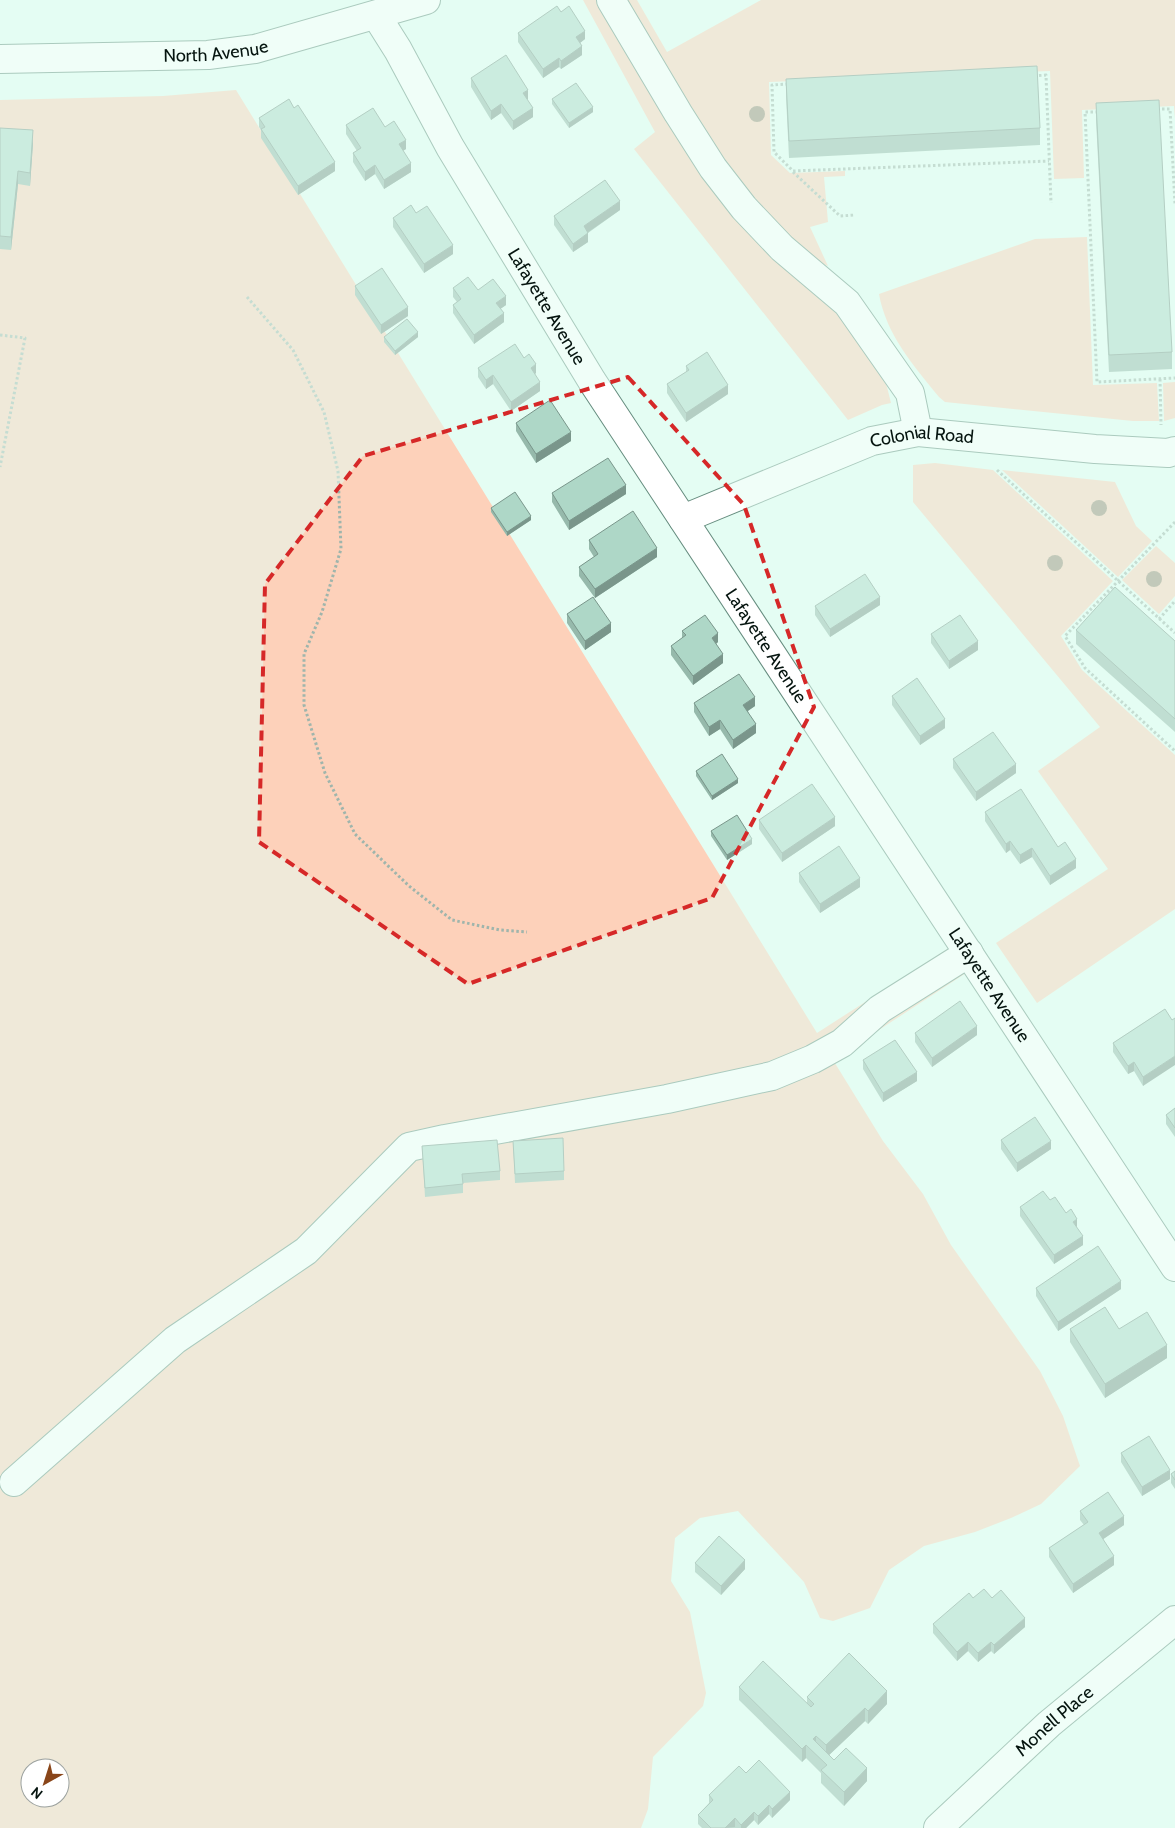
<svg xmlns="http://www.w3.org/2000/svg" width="1175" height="1828" font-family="Cabin,sans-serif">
<rect width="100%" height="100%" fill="#e4fdf3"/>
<path fill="#fdd1ba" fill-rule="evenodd" d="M583,0H600L776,253L856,332L879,366L887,387L891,403L882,405L848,420L634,149L655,132Z
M620,0H637L667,52L761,0H1175V119L1174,106L1082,110L1084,178L1054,179L1050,71L769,82L771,155L790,173L845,171V176L824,177L828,222L810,227L828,266L808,258L748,202Z
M236,90L817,1033L949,948L966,973L833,1060L883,1141L923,1194L951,1245L1040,1371L1063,1416L1080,1466L1041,1504L1011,1518L975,1532L924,1546L889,1570L870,1608L833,1621L820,1618L804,1582L738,1511L700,1518L675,1538L671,1581L690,1612L706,1693L703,1706L653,1757L648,1809L641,1828H0V100L163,96ZM30,1768H60V1798H30Z
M1087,237L1093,385L1157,383L1159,421H1133L945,402L939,397C913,365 886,334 879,294L1035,239Z
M1175,382V418L1164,421L1163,383Z
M935,463L993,470L1113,581L1061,636L1082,670L1175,755V909L1037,1003L996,943L1108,869L1038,771L1100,727L913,502V465Z
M1002,470L1115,482L1136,526L1152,541L1118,577Z
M1156,546L1175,563V596L1159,614L1122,580Z"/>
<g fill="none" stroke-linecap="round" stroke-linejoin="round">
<defs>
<g id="minor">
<path d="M611,0L678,113L713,168L744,208L782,248L847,303L910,393L918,432"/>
<path id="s1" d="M376,15L398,50L450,147L592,381L1175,1267"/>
<path id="s2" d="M683,519L872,441L918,432L1095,449L1168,453L1175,451"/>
<path d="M14,1482L175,1340L306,1251L409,1147L445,1139L667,1099L772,1076L813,1059L842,1043L880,1009L969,953"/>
<path id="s3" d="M938,1828L1049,1724L1175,1620"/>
</g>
<g id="major">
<path id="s4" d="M0,59L208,55L255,49L426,0"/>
</g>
</defs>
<use href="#minor" stroke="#668d7f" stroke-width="30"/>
<use href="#major" stroke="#668d7f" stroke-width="30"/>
<path stroke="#9fb5ac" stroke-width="3" stroke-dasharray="2.5 2.5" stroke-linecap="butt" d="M1034,76L1046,75L1051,203
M788,84L772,85L774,152L793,171L1049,161
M1157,109H1170L1175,204
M1098,112H1085L1097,382L1175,378
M793,172L840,216L855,215
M247,297L293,350L324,412L338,471L341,549L322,612L304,654V705L325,773L355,834L409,886L452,920L500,930L527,932
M0,335L25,338L0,467
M1160,379L1161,425
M997,470L1175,633
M1175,522L1065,636L1085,668L1175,751
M1159,619L1175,601"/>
<use href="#minor" stroke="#fff" stroke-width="28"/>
<use href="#major" stroke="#fff" stroke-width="28"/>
</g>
<g fill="#9a8b76">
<circle cx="757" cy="114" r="8"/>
<circle cx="1099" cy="508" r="8"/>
<circle cx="1055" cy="563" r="8"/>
<circle cx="1154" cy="579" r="8"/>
</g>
<path fill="#96b9ab" d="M561,12L585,39L580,43L582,55L561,69L559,67L543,78L518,42V33Z
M471,78L528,99H527L533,117L513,130L501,113L491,120L471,87Z
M786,79L1040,128V145L789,158L786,96Z
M552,99L593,112L569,128L552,104Z
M1096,103L1172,352V369L1109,372L1096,120Z
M259,118L335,171L298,195L261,138V130L259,127Z
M346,125L385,127L406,149L403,151L411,172L384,189L375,174L365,181L353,162V153L357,151L346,134Z
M0,128L33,143L30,186L18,184L11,250L0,249Z
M620,210L588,233V242L573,252L554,225V216Z
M393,218L453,254L424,273L393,227Z
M355,286L408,316L381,334L355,295Z
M453,288L478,290L506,305L500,309L504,322L474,344L453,313V305L457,302L453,297Z
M384,337H418L395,355L384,342Z
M686,366L728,394L686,422L667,393V384L686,372Z
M478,368L536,373L535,374L540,391L511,411L493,384L486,389L478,377Z
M516,423L571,441L536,463L516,431Z
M552,493L626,494L569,530L552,502Z
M491,508L531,520L507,536L491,512Z
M589,540L657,557L595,598L579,576V567L594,557L589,549Z
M880,605L830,637L815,615V606Z
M567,614L611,632L585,650L567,623Z
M1076,630L1175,641V732L1076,644Z
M682,631L718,642L716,644L723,663L693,685L671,655V646L682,638Z
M931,634L978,650L949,669L931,643Z
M892,696L945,728L920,745L892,705Z
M694,703L755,706L748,711L756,733L733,749L720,729L709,736L694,712Z
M953,759L1016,773L976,801L953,768Z
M696,771L738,783L712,800L696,776Z
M985,812L1058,847L1076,868L1050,885L1032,857L1020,864L1010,850L1006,853L985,821Z
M759,820L835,826L782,862L759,829Z
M711,831L752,844L727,860L711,836Z
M799,873L860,887L820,913L799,882Z
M1165,1009L1143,1086L1134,1071L1128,1074L1113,1052V1043Z
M915,1033L977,1035L932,1067L915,1042Z
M863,1060L917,1081L883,1102L863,1069Z
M1175,1108V1137L1166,1124V1115Z
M1001,1140L1051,1149L1017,1172L1001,1149Z
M513,1141L564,1171V1180L515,1183Z
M422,1146L500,1171V1180L463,1183V1193L425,1197Z
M1050,1200L1077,1228L1083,1245L1054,1264L1020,1216V1207Z
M1036,1288L1121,1289L1058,1331L1036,1296Z
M1070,1329H1119L1167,1358L1105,1398L1070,1342Z
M1121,1453L1170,1479L1142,1496L1121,1462Z
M1175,1471V1489L1171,1483V1474Z
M1080,1511L1124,1525L1103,1539L1114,1565L1073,1593L1049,1557V1548L1084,1525L1080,1520Z
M695,1563L745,1569L721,1595L695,1572Z
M973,1598H992L1025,1627L994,1654L991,1651L978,1662L968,1651L957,1661L933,1633V1624Z
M739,1687L807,1703V1697L887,1704L868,1724L865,1721L829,1755L834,1760L867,1781L844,1806L821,1783V1773L806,1758L802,1762L739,1700Z
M746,1773L790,1800L772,1818L769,1814L758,1825L754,1820L746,1828H702L698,1824V1815L709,1803V1795Z"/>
<path fill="#7a968b" d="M585,31V39L576,46V37Z
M582,46V55L561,69V61Z
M559,58V67L543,78V69Z
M528,90V99L523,102V93Z
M501,104V113L491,120V111Z
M593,107V112L569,128V123Z
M533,108V117L513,130V121Z
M33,130V143L30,186V173Z
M406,140V149L399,153V144Z
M335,162V171L298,195V186Z
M411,163V172L384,189V180Z
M375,165V174L365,181V172Z
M18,171V184L11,250V237Z
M620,201V210L584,235V226Z
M588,233V242L573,252V244Z
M453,245V254L424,273V264Z
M506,296V305L496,312V303Z
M408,307V316L381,334V325Z
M504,313V322L474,344V335Z
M418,332V337L395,355V351Z
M536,364V373L531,377V368Z
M493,375V384L486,389V380Z
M540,382V391L511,411V402Z
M728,385V394L686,422V413Z
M571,432V441L536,463V454Z
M626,485V494L569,530V521Z
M531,516V520L507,536V532Z
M657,548V557L595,598V589Z
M880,597V605L830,637V629Z
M611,623V632L585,650V641Z
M718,633V642L712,647V638Z
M978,641V650L949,669V661Z
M723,654V663L693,685V676Z
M755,697V706L743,714V705Z
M945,719V728L920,745V736Z
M720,720V729L709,736V727Z
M756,724V733L733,749V740Z
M1016,764V773L976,801V792Z
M738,779V783L712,800V796Z
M835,817V826L782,862V853Z
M752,839V844L727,860V855Z
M1010,841V850L1006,853V844Z
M1032,848V857L1020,864V855Z
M1076,859V868L1050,885V876Z
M860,878V887L820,913V904Z
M977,1026V1035L932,1067V1058Z
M1175,1056V1065L1143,1086V1077Z
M1134,1062V1071L1128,1074V1066Z
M917,1072V1081L883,1102V1093Z
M1051,1141V1149L1017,1172V1163Z
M1077,1219V1228L1073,1222Z
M1083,1236V1245L1054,1264V1255Z
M1121,1281V1289L1058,1331V1322Z
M1167,1345V1358L1105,1398V1384Z
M1170,1470V1479L1142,1496V1487Z
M1124,1516V1525L1099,1542V1533Z
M1114,1556V1565L1073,1593V1584Z
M745,1560V1569L721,1595V1586Z
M1025,1618V1627L994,1654V1645Z
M968,1642V1651L957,1661V1652Z
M991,1642V1651L978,1662V1653Z
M887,1691V1704L868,1724V1711Z
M865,1708V1721L826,1758V1745Z
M816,1736V1749L813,1752V1739Z
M806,1745V1758L802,1762V1749Z
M867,1768V1781L844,1806V1792Z
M790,1792V1800L772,1818V1809Z
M769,1805V1814L758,1825V1816Z
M754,1812V1820L746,1828H741V1825Z
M735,1818V1827L725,1828Z"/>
<path fill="#aed7c7" stroke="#7a968b" d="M557,6L561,12L569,6L585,31L576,37L582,46L561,61L559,58L543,69L518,33Z
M506,55L528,90L523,93L533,108L513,121L501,104L491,111L471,78Z
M1037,66L1040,128L789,141L786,79Z
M576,83L593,107L569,123L552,99Z
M289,99L294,108L298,105L335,162L298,186L261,129L265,127L259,118Z
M1159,100L1172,352L1109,355L1096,103Z
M373,108L385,127L394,121L406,140L399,144L411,163L384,180L375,165L365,172L353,153L361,148L346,125Z
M0,128L33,130L30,173L18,171L11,237L0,236Z
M605,180L620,201L584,226L588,233L573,244L554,216Z
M411,205L416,213L427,206L453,245L424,264L393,218Z
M382,268L408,307L381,325L355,286Z
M468,277L478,290L493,279L506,296L496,303L504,313L474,335L453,305L461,299L453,288Z
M407,319L418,332L395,351L384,337Z
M515,344L524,358L529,354L536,364L531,368L540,382L511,402L493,375L486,380L478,368Z
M707,352L728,385L686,413L667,384L689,370L686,366Z
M550,400L571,432L536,454L516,423Z
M608,458L626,485L569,521L552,493Z
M515,492L531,516L507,532L491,508Z
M633,511L657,548L595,589L579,567L598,554L589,540Z
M865,574L880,597L830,629L815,606Z
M1115,587L1175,641V719L1076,630Z
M593,597L611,623L585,641L567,614Z
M705,615L718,633L712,638L723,654L693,676L671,646L686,635L682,631Z
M960,615L978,641L949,661L931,634Z
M739,674L755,697L743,705L756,724L733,740L720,720L709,727L694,703Z
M917,678L945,719L920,736L892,696Z
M993,732L1016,764L976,792L953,759Z
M722,754L738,779L712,796L696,771Z
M812,784L835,817L782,853L759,820Z
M1021,789L1058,847L1065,842L1076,859L1050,876L1032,848L1020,855L1010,841L1006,844L985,812Z
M737,815L752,839L727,855L711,831Z
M839,846L860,878L820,904L799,873Z
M960,1001L977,1026L932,1058L915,1033Z
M1165,1009L1172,1020L1175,1018V1056L1143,1077L1134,1062L1128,1066L1113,1043Z
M895,1040L917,1072L883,1093L863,1060Z
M1175,1108V1128L1166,1115Z
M1035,1117L1051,1141L1017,1163L1001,1140Z
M563,1138L564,1171L515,1174L513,1141Z
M497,1140L500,1171L462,1174L463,1184L425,1188L422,1146Z
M1043,1191L1050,1200L1055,1197L1066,1213L1071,1209L1077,1219L1073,1222L1083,1236L1054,1255L1020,1207Z
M1098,1246L1121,1281L1058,1322L1036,1288Z
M1105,1307L1119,1329L1147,1312L1167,1345L1105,1384L1070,1329Z
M1149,1436L1170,1470L1142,1487L1121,1453Z
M1175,1471V1480L1171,1474Z
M1108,1492L1124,1516L1099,1533L1114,1556L1073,1584L1049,1548L1088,1522L1080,1511Z
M719,1536L745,1560L721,1586L695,1563Z
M984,1589L992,1598L1001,1590L1025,1618L994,1645L991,1642L978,1653L968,1642L957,1652L933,1624L969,1593L973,1598Z
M849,1653L887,1691L868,1711L865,1708L826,1745L816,1736L813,1739L834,1760L846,1748L867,1768L844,1792L821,1770L827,1765L806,1745L802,1749L739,1687L763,1661L811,1707L814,1704L807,1697Z
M759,1760L790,1792L772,1809L769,1805L758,1816L754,1812L741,1825L735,1818L725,1828H711L698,1815L713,1800L709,1795L739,1766L746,1773Z"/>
<path d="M0 0H1175V1828H0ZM628,377L744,505L814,707L712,898L468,984L259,842L265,584L363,456Z" fill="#e4fdf3" fill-opacity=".55" fill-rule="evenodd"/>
<path fill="none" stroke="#d62828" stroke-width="4" stroke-dasharray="10 6" stroke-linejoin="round" d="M628,377L744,505L814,707L712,898L468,984L259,842L265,584L363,456Z"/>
<g text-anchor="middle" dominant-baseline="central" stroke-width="4" stroke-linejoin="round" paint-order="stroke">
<g font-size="18" fill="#05140f" stroke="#fff">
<text stroke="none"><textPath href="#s4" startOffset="216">North Avenue</textPath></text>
<text stroke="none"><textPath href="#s1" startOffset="338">Lafayette Avenue</textPath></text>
<text stroke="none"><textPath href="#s2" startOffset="255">Colonial Road</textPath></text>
<text stroke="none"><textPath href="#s1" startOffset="742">Lafayette Avenue</textPath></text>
<text stroke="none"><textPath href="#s1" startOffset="1148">Lafayette Avenue</textPath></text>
<text stroke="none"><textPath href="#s3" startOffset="158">Monell Place</textPath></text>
</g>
</g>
<g transform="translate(45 1783) rotate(219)"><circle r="24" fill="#ffffff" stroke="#9ba19f"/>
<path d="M0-4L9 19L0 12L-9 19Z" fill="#894519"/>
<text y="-8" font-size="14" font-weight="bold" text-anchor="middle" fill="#05140f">N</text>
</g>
</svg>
